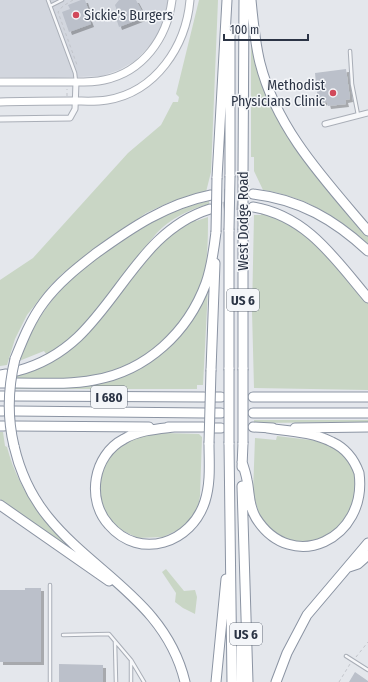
<svg xmlns="http://www.w3.org/2000/svg" width="368" height="682" font-family="'Fira Sans Condensed',sans-serif">
<defs>
<filter id="shadow"><feDropShadow dx="3" dy="3" stdDeviation="0" flood-color="#0004"/></filter>
</defs>
<rect width="100%" height="100%" fill="#e4e7ec"/>
<path fill="#d2d6de" d="M0,0H168L163,23L155,40L135,61L119,70L102,76L53,78L0,77Z"/>
<path fill="#c9d6c5" d="M199,0H218L211,172L206,192L170,202L146,213L63,273L50,286L27,315L15,339L7,365L0,366V280L33,258L128,153L161,125L173,102H178L179,97L176,94Z
M251,42C259,50 266,92 271,105C292,155 334,194 368,234V244C338,217 304,196 263,190L254,171V157H251Z
M209,201V204C193,208 176,216 163,227C153,236 143,250 134,261C108,295 84,332 47,355L44,351L19,361C29,334 42,310 62,289L61,288C103,251 154,212 209,201Z
M262,211L275,214L320,245L368,303V390L254,388L252,311L254,215H261Z
M194,216L196,221L208,217C208,236 208,257 204,275C189,333 137,371 80,378C59,381 36,379 15,379L16,375L26,373L51,362L155,245Z
M208,289L203,385H197V389H14L15,385H72L152,360Z
M254,420H368V422L257,423H254Z
M0,432H3L5,446L7,447C19,493 47,526 81,557L80,559L0,499Z
M165,433L199,434L202,437L200,496L198,507L191,519L184,527L163,537L138,538L119,529L105,514L98,492L100,473L117,446L144,435Z
M277,436L319,441L333,447L346,458L354,471L357,483L356,508L330,539L299,544L277,536L260,517L253,493L255,438L276,440Z
M166,569L184,591L195,590L197,597L195,614L183,608L175,602L176,593L162,572Z"/>
<path fill="#bbc0ca" filter="url(#shadow)" d="M81,0H85L90,15L88,16L91,24L69,32L62,12L70,9L68,5Z
M119,0H136L145,17L119,27L116,18L119,17L115,5Z
M346,69L350,99L345,100L346,104L328,106L327,102L318,103L315,73Z
M25,588H41V662H0V590H25Z
M59,664L103,665V682H59Z
M355,672L368,681V682H349Z"/>
<g fill="none" stroke-linecap="round" stroke-linejoin="round">
<path stroke="#bfc3cb" stroke-width="9" stroke-dasharray="9 4.5" stroke-linecap="butt" d="M211,195L229,193L250,194
M210,209L231,205L249,207"/>
<defs>
<path id="lane" d="M48,0L75,73L76,82
M50,6L62,0
M350,51L352,84L358,115
M63,635L109,634L131,660L144,682
M115,642L116,682
M346,656L368,670
M131,661V682
M50,682V585"/>
<path id="street" d="M0,119L70,118L75,109L76,82
M325,124L368,113"/>
<path id="secondary" d="M0,82C20,82 41,82 61,82C75,82 90,83 104,80C143,72 167,38 172,0
M0,102C24,101 49,101 73,101C84,101 96,102 107,100C156,92 186,46 190,0"/>
<path id="highway" d="M251,0C253,21 255,43 260,63C277,130 325,180 368,231
M230,176V35
M243,176L244,0
M217,178L227,0
M253,194C299,199 335,220 368,251
M253,207C307,216 335,259 368,298
M243,230V369
M15,359C23,339 31,319 44,302C58,283 77,268 95,254C131,228 166,204 211,195
M229,369V230
M211,370L215,263
M17,371C40,365 61,353 78,337C123,294 146,229 210,209
M0,375L6,374
M0,383H5
M15,383C42,383 68,385 94,380C147,371 188,332 206,283C212,266 214,249 216,232
M0,396H4
M14,396L204,397
M215,397H221
M253,397H368
M0,411H3
M14,411L204,413
M214,413H221
M253,413H368
M0,426H4
M15,426L149,427
M168,427H203
M174,427C157,429 139,430 124,439C93,455 86,500 109,525C140,561 192,543 205,501C211,482 209,462 209,443
M253,427L273,428
M214,428H221
M295,428L368,427
M229,443L232,682
M14,446C20,472 31,496 48,517C94,574 166,602 185,682
M242,462C244,468 246,474 247,480C250,493 248,505 256,518C292,575 368,539 359,473C354,459 345,448 332,442C313,432 288,431 267,428
M242,467L243,443
M242,486L248,682
M0,505L109,581
M349,567L358,564L368,555
M241,647V682
M216,682L226,579
M276,682L287,653L307,615L368,543"/>
</defs>
<use href="#lane" stroke="#a9aeb7" stroke-width="4.5"/>
<use href="#street" stroke="#a9aeb7" stroke-width="7"/>
<use href="#secondary" stroke="#a9aeb7" stroke-width="9"/>
<use href="#highway" stroke="#8b94a3" stroke-width="11"/>
<path stroke="#c2c5cb" stroke-width="1" stroke-dasharray="3 3" stroke-linecap="butt" d="M73,0L63,6L58,12L77,65
M67,96V89
M356,657L368,642
M339,682L350,664"/>
<use href="#lane" stroke="#f7f8fa" stroke-width="2.5"/>
<use href="#street" stroke="#f7f8fa" stroke-width="5"/>
<use href="#secondary" stroke="#fff" stroke-width="7"/>
<use href="#highway" stroke="#fff" stroke-width="9"/>
<defs>
<path id="highway-bridge" d="M229,230L230,176
M243,230V176
M216,232L217,178
M229,369V443
M209,443L211,370
M243,443V369
M14,446C7,417 8,388 15,359"/>
</defs>
<use href="#highway-bridge" stroke="#8b94a3" stroke-width="11" stroke-linecap="butt"/>
<use href="#highway-bridge" stroke="#fff" stroke-width="9"/>
</g>
<g fill="#d1495b" stroke="#f4f6f9" stroke-width="1.5">
<circle cx="76" cy="15" r="4"/>
<circle cx="333" cy="93" r="4"/>
</g>
<g text-anchor="middle" dominant-baseline="central" stroke-width="3" stroke-linejoin="round" paint-order="stroke">
<g fill="#f4f6f9" stroke="#676e7b" stroke-width="1">
<rect x="227" y="289" width="32" height="22" rx="3"/>
<rect x="91" y="386" width="36" height="22" rx="3"/>
<rect x="230" y="623" width="32" height="22" rx="3"/>
</g>
<g font-size="13" font-weight="bold" fill="#2b3445">
<text x="243" y="300">US 6</text>
<text x="109" y="397">I 680</text>
<text x="246" y="634">US 6</text>
</g>
<g font-size="14" fill="#2b3445" stroke="#f4f6f9" text-anchor="start">
<text x="84" y="15">Sickie's Burgers</text>
<text x="325" y="85" text-anchor="end">Methodist<tspan x="325" dy="16">Physicians Clinic</tspan></text>
</g>
<g font-size="14" fill="#2b3445" stroke="#f4f6f9">
<text transform="translate(243 221) rotate(-90)">West Dodge Road</text>
</g>
</g>
<path d="M224 34v6h84v-6" fill="none" stroke="#2b3445" stroke-width="2"/>
<text x="230" y="34" font-size="12" fill="#2b3445" stroke="#f4f6f9" stroke-width="3" paint-order="stroke">100 m</text>
</svg>
